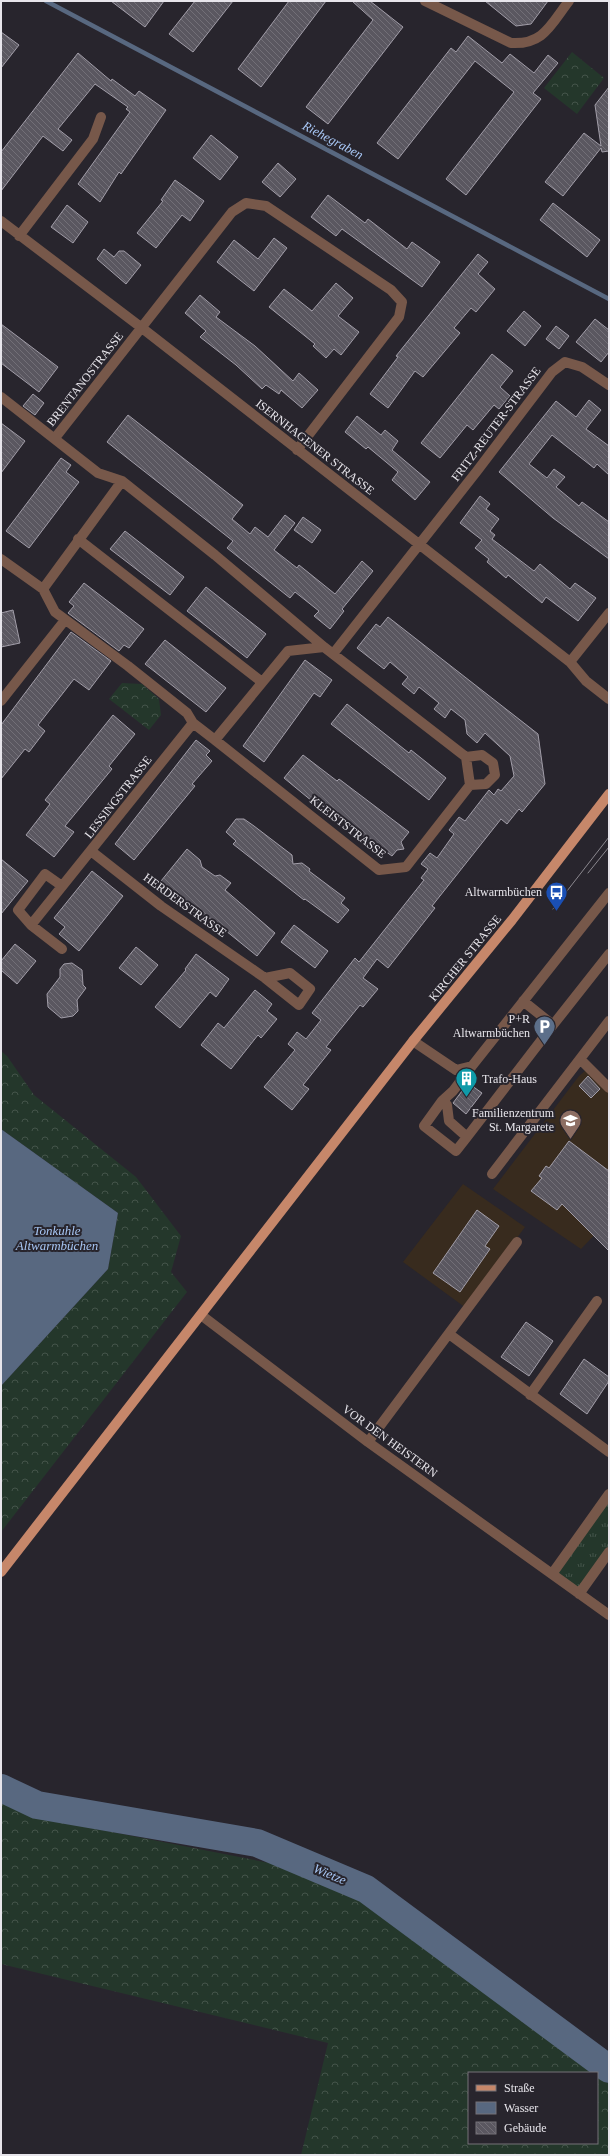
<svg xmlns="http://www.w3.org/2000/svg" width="610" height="2156" font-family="Georgia,serif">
<defs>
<pattern id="grass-tufts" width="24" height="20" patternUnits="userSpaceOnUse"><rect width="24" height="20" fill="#24372b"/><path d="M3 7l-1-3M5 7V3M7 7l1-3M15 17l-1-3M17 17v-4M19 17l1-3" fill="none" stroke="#44544a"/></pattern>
<pattern id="forest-crowns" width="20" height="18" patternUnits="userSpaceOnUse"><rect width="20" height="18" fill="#24372b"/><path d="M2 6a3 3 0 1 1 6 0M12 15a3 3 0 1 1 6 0" fill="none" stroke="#44544a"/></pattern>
<pattern id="building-back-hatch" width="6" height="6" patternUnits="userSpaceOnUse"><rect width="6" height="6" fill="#5a5760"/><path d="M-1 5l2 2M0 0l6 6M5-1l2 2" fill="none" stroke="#726f77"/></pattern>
</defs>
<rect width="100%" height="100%" fill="#28252d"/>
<path fill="#382b1e" d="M585,1071L590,1072L609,1091V1220L581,1249L493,1189L579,1076Z
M463,1184L525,1227L466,1308L403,1262Z"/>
<path fill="url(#grass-tufts)" d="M609,1499V1547L579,1589L557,1573Z"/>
<path fill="url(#forest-crowns)" d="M572,52L604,78L577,114L544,88Z
M122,683L142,684L159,699L161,715L149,730L109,699Z
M1,1051L7,1056L34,1095L136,1177L181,1236L171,1272L187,1292L1,1532V1386L108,1269L118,1213L1,1129Z
M1,1798L51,1820L336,1876L594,2073H469V2143H597V2075L609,2084V2155H301L328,2043L1,1964Z"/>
<path fill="#586880" d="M1,1129L118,1213L108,1269L1,1386Z"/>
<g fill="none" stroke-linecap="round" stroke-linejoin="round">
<path stroke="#586880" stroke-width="4.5" d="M46,1L609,299"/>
<path stroke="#586880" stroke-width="28" d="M1,1788L37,1805L257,1843L366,1889L609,2069"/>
</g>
<path fill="url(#building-back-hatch)" stroke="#a29ea9" d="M111,1H164L145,27Z
M195,1H233L193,52L169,34Z
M289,1H326L261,87L238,69Z
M352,1H370L403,27L328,124L306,107L373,20Z
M485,1H548L531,24L516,26Z
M1,32L19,45L1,68Z
M468,36L502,63L510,54L534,73L548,55L558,63L533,93L541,99L466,195L446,179L514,92L475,61L398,159L377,143L451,48L456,52Z
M78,53L111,81L112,79L135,96L139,91L166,110L121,174L119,172L100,202L78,184L130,112L126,109L128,107L95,84L58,129L72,140L63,151L43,136L1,191V152Z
M609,87V151L602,152L601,148L563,196L545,182L584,133L601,146L595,105Z
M211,135L238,157L220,180L193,158Z
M278,163L296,179L280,197L262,182Z
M175,180L204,201L190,221L182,215L156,248L137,233L163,201L161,200Z
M328,195L365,223L368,219L407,249L412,242L440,262L422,287L342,229L336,236L311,217Z
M553,203L600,240L587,257L540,220Z
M67,205L88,222L73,243L51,227Z
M274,238L287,248L254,291L217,262L234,240L258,259Z
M104,249L114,257L119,251H124L141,265L126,284L97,259Z
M478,254L488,262L478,274L495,289L476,312L471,308L454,328L460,333L423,377L415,371L388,408L370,394L398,357L396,356Z
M336,283L353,298L338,316L359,332L341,355L334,349L326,358L313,346L315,344L269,307L284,289L312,311Z
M200,295L220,312L216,317L255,346L293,381L299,373L318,390L302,408L281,390L279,394L266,385L262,389L236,365L200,337L206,331L185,313Z
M524,311L541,326L525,346L507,331Z
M595,319L609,330V352L601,362L576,342Z
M1,324L58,367L39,392L1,363Z
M556,326L569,336L559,349L546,339Z
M492,354L513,371L500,387L510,396L499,409L494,405L473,430L467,425L440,458L421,443Z
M33,394L44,403L35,415L23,406Z
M589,400L601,410L586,429L609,446V475L597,464L594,468L552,435L529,464L547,478L554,469L565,477L556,487L579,506L582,502L609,522V559L553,518L499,472L556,401L576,417Z
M128,415L243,505L232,519L250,534L255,527L268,537L285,515L295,523L274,550L297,568L299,565L335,594L362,561L373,571L342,609L344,611L330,629L314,616L319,611L295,592L290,598L227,548L233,541L107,442Z
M357,416L381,435L385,430L398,441L392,450L430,482L415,500L392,480L398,472L368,447L366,449L345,432Z
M1,423L25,441L1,473Z
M61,458L71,465L66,472L79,482L29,548L6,531Z
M480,496L490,504L486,509L499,519L490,531L495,535L492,539L534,571L540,564L570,589L575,583L596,598L578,621L546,597L542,603L508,575L506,578L487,562L489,559L475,548L482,540L460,523Z
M303,517L321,530L312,543L294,530Z
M125,531L184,577L170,595L110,549Z
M84,583L144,629L129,648L124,645L119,651L68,613L74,606L69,602Z
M206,587L266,634L247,658L187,611Z
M13,610L20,643L1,647V613Z
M388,617L538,734L545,784L522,812L519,809L507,824L501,819L432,906L435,908L388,968L377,959L363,978L378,989L363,1007L360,1005L326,1047L331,1050L303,1085L309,1089L292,1110L264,1087L295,1050L288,1044L297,1032L306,1039L321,1020L312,1013L355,958L359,962L424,880L421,878L428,869L421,864L430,853L437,858L454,834L449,830L459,817L465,821L489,790L494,795L498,789L501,791L514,776L510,756L485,733L477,743L467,734L465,720L451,709L445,718L434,709L439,703L419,687L414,694L402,684L408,677L390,662L384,669L357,648L376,624L380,627Z
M71,632L111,661L89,690L74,679L38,725L45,731L29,752L25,749L1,779V725Z
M165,640L226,688L206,712L145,664Z
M305,660L332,680L320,697L314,693L264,762L243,746Z
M347,704L409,753L411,750L446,778L429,800L331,724Z
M113,715L135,734L109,766L112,769L65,826L74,832L54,857L26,835L50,804L45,800Z
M196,740L210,751L206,755L212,761L192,784L195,786L134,860L115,844Z
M303,755L337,781L339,779L409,832L401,842L404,849L397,850L392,856L385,851L384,853L329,809L328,810L320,804L318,806L284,778Z
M236,819H244L254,826L292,855L293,864L302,863L310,869L309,871L345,898L341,903L349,910L338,923L305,899L304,900L233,844L236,841L226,832Z
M187,849L200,860L202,867L215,876L220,875L231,883L225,890L275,933L257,956L210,918L206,923L190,909L192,907L161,881Z
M1,859L28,881L1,914Z
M92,871L123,896L79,951L59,934L65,927L54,918Z
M294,925L328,951L315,968L281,942Z
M15,944L36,961L17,984L1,970V961Z
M136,947L158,965L141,985L119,968Z
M196,954L229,979L216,997L210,992L180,1028L155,1007L186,970L185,969Z
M72,963L82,970L83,985L86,988L77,1000L78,1011L73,1016L61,1018L48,1007L47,994L60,977V969L64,964Z
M255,990L272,1004L267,1011L277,1019L261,1038L258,1035L231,1069L201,1045L218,1023L224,1028Z
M588,1076L600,1089L591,1098L579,1086Z
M468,1083L482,1093L466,1114L453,1103Z
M569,1141L609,1171V1251L562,1204L557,1210L531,1191L542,1178L539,1176L546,1166L549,1168Z
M477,1210L499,1226L485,1246L490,1249L460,1292L433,1273Z
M526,1322L553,1341L529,1376L501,1357Z
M584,1359L609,1377V1381L587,1414L560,1394Z"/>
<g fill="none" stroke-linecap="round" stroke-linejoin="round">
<path stroke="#77584a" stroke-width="10" d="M425,1L511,43C544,45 551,24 569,1
M1,221L142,328L570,662L586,681L609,699
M19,236L93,139L101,117
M1,397L98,473L122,481L215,555L324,647L466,757L470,785L406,867L379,870L215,740
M55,438L232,212L246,203L266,206L391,290L402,302L399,317L297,450
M78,539L262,682
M1,559L43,589L55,612L128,666L187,713L193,723L215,740L288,651L324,647
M43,589L122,481
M333,654L477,471L552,372L565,362L582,367L609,385
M570,662L609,613
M1,701L65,620
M466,757L482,755L493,763L495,775L486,784L470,785
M91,851L161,906L265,978L299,1005L310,989L290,973L265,978
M31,925L18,910L45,874L62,886
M62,949L31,925L193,723
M523,1001L553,1025L609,954
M413,1041L456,1070L472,1066L609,893
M580,1059L609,1088
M442,1101L453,1091L472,1066
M467,1137L449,1121L447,1105L442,1101L424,1126L456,1151L467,1137L553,1025
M492,1174L609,1021
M201,1315L368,1442L609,1615
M449,1334L609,1452
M530,1395L597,1301
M368,1442L517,1242
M552,1574L609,1494
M579,1594L609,1552"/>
<path stroke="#c6876a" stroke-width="10" d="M1,1572L413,1041L512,920L609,794"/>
<path stroke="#8b888f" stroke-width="1" d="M588,873L609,847
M553,909L609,837"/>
</g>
<defs>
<symbol id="bus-pin" viewBox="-11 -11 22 30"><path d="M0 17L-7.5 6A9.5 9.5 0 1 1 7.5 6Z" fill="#1a4fb4" stroke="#28252d"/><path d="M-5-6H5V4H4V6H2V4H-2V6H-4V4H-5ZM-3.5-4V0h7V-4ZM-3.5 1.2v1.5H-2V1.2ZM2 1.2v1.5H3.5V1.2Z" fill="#fff"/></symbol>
<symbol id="parking-pin" viewBox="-11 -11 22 30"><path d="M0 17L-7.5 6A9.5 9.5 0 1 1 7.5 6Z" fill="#5c6f8a" stroke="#28252d"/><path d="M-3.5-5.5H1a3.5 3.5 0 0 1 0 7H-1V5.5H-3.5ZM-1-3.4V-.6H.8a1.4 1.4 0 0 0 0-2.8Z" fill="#fff"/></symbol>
<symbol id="building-pin" viewBox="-11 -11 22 30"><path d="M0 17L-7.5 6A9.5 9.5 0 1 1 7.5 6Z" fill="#0f9aa8" stroke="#28252d"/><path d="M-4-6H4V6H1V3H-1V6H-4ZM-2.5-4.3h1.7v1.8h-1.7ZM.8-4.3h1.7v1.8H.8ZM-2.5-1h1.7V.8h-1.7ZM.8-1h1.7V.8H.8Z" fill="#fff"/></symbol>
<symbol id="school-pin" viewBox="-11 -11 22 30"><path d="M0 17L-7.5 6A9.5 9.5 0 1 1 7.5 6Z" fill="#8d6e63" stroke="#28252d"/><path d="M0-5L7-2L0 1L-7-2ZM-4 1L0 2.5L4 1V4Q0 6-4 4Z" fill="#fff"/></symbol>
</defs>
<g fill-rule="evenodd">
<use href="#bus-pin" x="544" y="880" width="25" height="34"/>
<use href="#parking-pin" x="532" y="1014" width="25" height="34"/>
<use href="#building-pin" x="454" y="1066" width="25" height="34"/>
<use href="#school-pin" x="558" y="1108" width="25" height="34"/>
</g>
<g text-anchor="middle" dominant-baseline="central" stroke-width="4" stroke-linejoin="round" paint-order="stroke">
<g font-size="12" fill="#e7e5eb" stroke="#28252d">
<text transform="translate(85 379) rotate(-52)">BRENTANOSTRASSE</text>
<text transform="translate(496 424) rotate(-53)">FRITZ-REUTER-STRASSE</text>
<text transform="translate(315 447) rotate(38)">ISERNHAGENER STRASSE</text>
<text transform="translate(118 797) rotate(-52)">LESSINGSTRASSE</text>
<text transform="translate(348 827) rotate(38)">KLEISTSTRASSE</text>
<text transform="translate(185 905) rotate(36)">HERDERSTRASSE</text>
<text transform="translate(465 958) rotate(-51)">KIRCHER STRASSE</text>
<text transform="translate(390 1441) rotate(36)">VOR DEN HEISTERN</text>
</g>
<g font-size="12" fill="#e7e5eb" stroke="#28252d" text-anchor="end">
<text x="542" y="892">Altwarmbüchen</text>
<text x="530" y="1019">P+R<tspan x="530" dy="14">Altwarmbüchen</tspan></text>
<text x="482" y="1079" text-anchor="start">Trafo-Haus</text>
<text x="554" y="1113">Familienzentrum<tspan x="554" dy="14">St. Margarete</tspan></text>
</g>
<g font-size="13" font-style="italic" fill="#a7c6f4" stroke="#28252d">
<text transform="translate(333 140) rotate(28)">Riehegraben</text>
<text x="57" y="1230">Tonkuhle<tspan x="57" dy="15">Altwarmbüchen</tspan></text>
<text transform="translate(330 1874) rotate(23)">Wietze</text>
</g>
</g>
<rect width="610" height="2156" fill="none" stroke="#e7e5eb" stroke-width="4"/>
<rect x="468" y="2072" width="130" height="72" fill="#28252d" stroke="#747279"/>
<rect x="476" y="2085" width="20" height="6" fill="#c6876a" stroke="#747279"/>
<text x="504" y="2092" font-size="12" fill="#e7e5eb">Straße</text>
<rect x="476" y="2102" width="20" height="12" fill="#586880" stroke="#747279"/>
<text x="504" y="2112" font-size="12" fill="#e7e5eb">Wasser</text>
<rect x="476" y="2122" width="20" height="12" fill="url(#building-back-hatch)" stroke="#747279"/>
<text x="504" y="2132" font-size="12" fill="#e7e5eb">Gebäude</text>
</svg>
